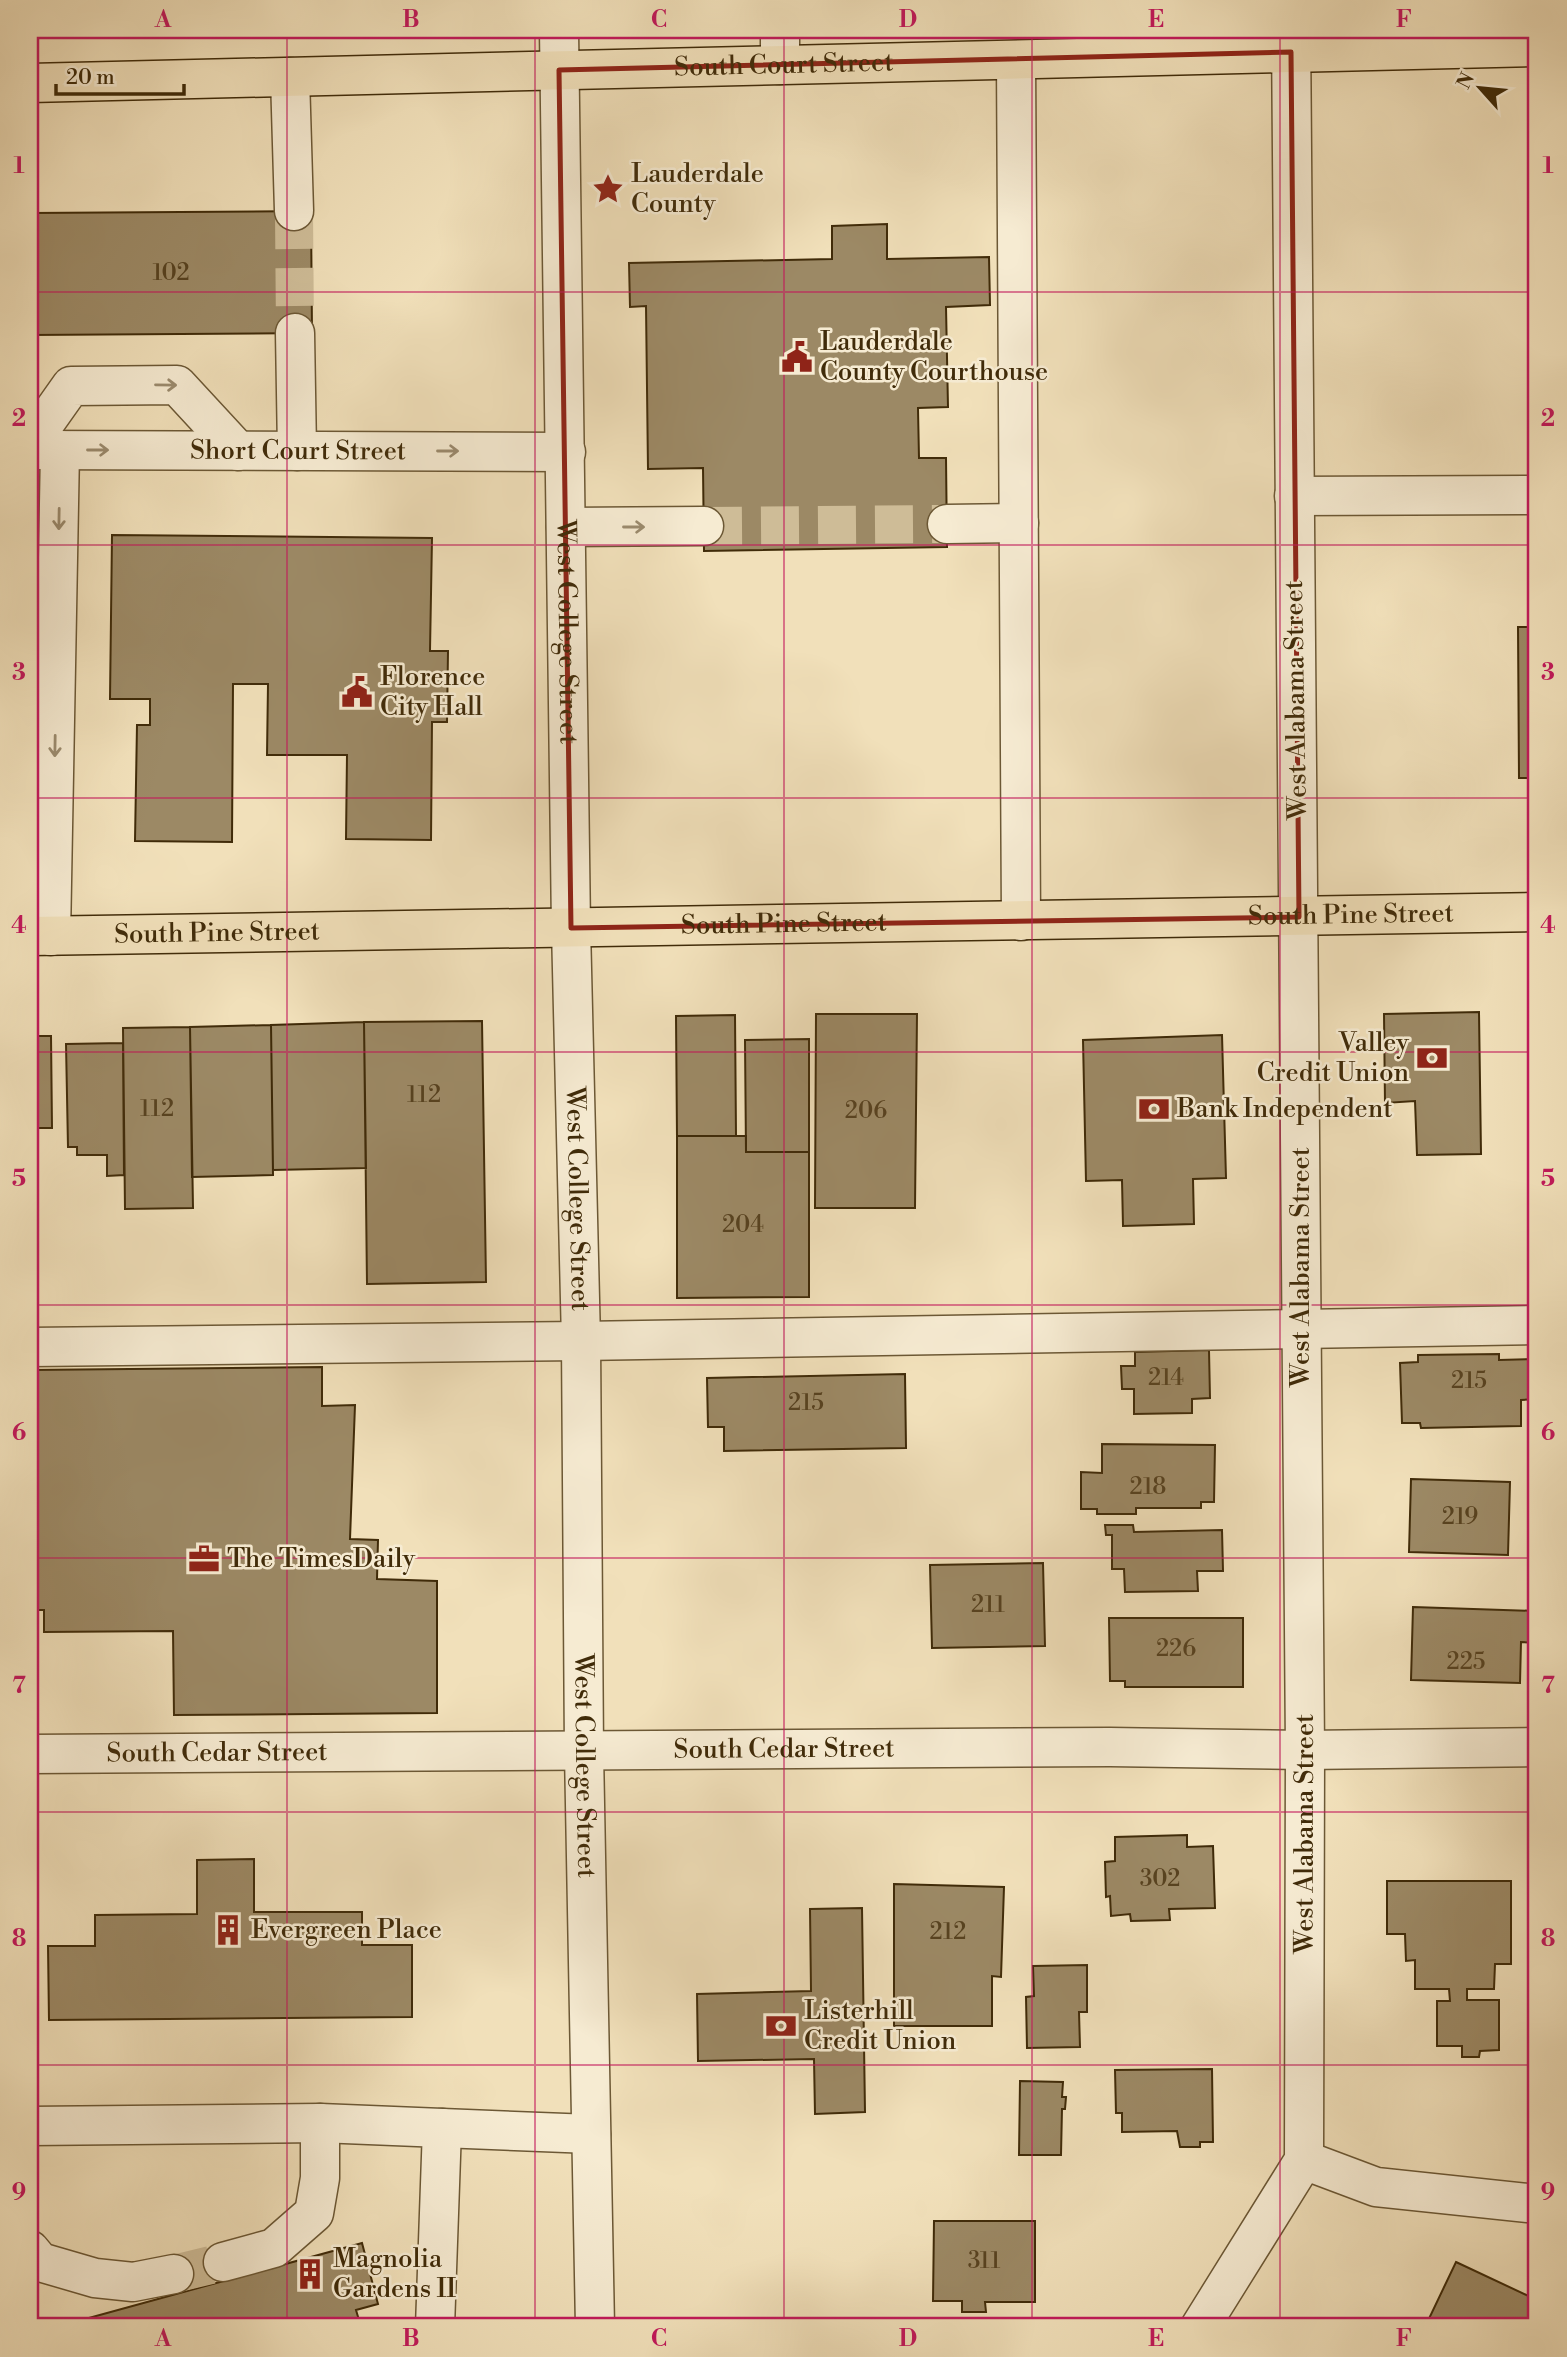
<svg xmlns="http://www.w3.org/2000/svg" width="1567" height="2357" font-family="'Libre Bodoni',serif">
<rect width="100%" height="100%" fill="#f1e0ba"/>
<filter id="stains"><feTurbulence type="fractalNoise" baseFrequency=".00286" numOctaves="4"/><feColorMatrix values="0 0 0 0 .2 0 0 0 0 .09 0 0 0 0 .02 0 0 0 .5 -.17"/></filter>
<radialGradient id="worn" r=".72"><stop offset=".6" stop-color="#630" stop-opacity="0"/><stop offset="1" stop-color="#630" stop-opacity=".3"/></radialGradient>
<path fill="#9c8965" stroke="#402b09" stroke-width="2" d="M1530,177H1537V452H1533Z
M311,211L312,333L30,335V213Z
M887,224V259L989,257L990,305L946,307L948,407L918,408L919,458H946L947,547L704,551L703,468L648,469L646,306L630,307L629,263L832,259V226Z
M112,535L432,538L430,651H448L447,722H432L431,840L346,839L347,755H267L268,684H233L232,842L135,841L137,725H150V699H110Z
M1518,627H1537V778H1519Z
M1479,1012L1481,1154L1417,1155L1415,1101L1385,1103L1384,1014Z
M816,1014H917L915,1208H815Z
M735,1015L736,1136H677L676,1016Z
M482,1021L486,1282L367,1284L364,1022Z
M364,1022L366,1168L273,1170L271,1025Z
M271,1025L273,1175L192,1177L190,1027Z
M190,1027L193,1208L125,1209L123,1028Z
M1222,1035L1226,1178L1193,1179L1194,1224L1123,1226L1122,1180L1086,1181L1083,1040Z
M30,1036H51L52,1128H30Z
M809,1039V1152H746L745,1040Z
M123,1043L124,1175L107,1176V1155H77V1147H68L66,1044Z
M677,1136H746V1152H809V1297L677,1298Z
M1209,1350L1210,1398L1192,1399V1413L1134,1414V1389H1122L1121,1366H1135V1352Z
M1499,1354V1360L1537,1359V1399L1521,1400V1426L1421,1428L1420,1423H1402L1400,1363L1418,1362V1355Z
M322,1367V1406L355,1405L350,1539L378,1540L377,1579L437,1581V1713L174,1715L173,1631L44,1632V1610H30V1370Z
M905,1374L906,1448L724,1451V1427H708L707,1378Z
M1102,1444L1215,1445L1214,1502H1201V1508H1136V1514H1097V1509H1081V1472L1102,1473Z
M1411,1479L1510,1482L1508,1555L1409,1552Z
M1105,1525H1133L1134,1532L1222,1530L1223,1571H1197L1198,1591L1125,1592L1124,1569H1112V1535H1106Z
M1043,1563L1045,1646L932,1648L930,1565Z
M1413,1607L1537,1611V1643L1521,1642L1520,1683L1411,1680Z
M1109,1618H1243V1687H1125V1681H1110Z
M1187,1835V1847L1213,1846L1215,1908L1169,1909L1170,1920L1131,1921L1130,1914L1111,1916L1110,1896L1106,1897L1105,1862L1115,1861V1837Z
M254,1859V1912H362V1945H412V2017L49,2020L48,1946H95V1915L197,1914V1860Z
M1387,1881H1511V1964H1495L1494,1989H1467V2000H1499V2050L1480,2051L1479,2057H1462V2046H1437V2001H1450L1449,1989H1415V1960L1406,1961L1405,1934H1387Z
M894,1884L1004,1887L1001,1977L992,1976V2026H894Z
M862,1908L865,2112L815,2114L814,2059L698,2061L697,1994L811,1991L810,1909Z
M1087,1965V2012H1079L1080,2047L1027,2048L1026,1997L1034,1996L1033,1966Z
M1212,2069L1213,2142H1200V2147H1180L1177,2131L1122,2132V2113H1116L1115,2070Z
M1020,2081L1063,2082L1062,2097H1066L1065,2109H1062L1061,2155H1019Z
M934,2221H1035V2302H985L986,2312H962V2301H933Z
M362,2243L378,2304L356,2310L361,2327H56Z
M1456,2262L1537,2300V2327H1425Z
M745,2324H769V2327H745Z"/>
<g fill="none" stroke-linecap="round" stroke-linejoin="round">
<path stroke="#cebc97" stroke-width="38" stroke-dasharray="38 19" stroke-linecap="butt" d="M294,211L295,333
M704,526L947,524
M174,2274L223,2262"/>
<defs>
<g id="minor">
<path id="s1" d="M559,30L571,928L581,1341L584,1752L595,2327"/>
<path d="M1016,60L1021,921"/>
<path d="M780,65V30"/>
<path d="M290,77L294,211"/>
<path d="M295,333L297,451"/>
<path d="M30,444L71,386L177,385L238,451"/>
<path id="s2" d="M30,450L566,452"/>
<path d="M1294,496L1537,495"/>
<path d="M947,524L1019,523"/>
<path d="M566,527L704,526"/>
<path d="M51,936L60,450"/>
<path d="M30,1347L581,1341L1537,1325"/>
<path id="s3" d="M30,1754L1110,1747L1305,1750L1537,1747"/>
<path d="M30,2126L320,2123L442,2128L435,2327"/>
<path d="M442,2128L591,2134"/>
<path d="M1304,2160L1376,2187L1537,2204"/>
<path d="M30,2250L40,2262L95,2278L133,2282L174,2274"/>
<path d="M223,2262L274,2248L314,2213L320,2178V2123"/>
<path id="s4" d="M1200,2327L1304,2160L1305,1750L1291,30"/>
</g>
<g id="major">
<path id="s5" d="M30,83L1537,47"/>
<path id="s6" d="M30,936L1537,912"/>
</g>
</defs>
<use href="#minor" stroke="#6c5835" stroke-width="41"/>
<use href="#major" stroke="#402b09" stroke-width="41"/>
<use href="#minor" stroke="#f6ebd2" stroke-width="38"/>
<use href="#major" stroke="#f1e0ba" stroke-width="38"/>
</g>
<defs><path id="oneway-shaft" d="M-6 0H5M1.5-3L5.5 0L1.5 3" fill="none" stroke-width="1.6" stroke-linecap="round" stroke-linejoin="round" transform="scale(1.75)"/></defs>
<g stroke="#9b8b6e">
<use href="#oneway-shaft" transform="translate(166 385) rotate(1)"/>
<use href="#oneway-shaft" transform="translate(98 450)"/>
<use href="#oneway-shaft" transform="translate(448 451)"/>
<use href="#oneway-shaft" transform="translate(59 519) rotate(91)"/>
<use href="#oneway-shaft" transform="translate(634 527)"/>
<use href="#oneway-shaft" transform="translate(55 746) rotate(91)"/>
</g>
<path fill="none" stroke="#8f2418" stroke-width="5" stroke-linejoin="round" d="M1291,52L1299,917L571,928L559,70Z"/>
<path fill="none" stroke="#c2185b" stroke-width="2" stroke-opacity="0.55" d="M287,30V2327M535,30V2327M784,30V2327M1032,30V2327M1280,30V2327M30,292H1537M30,545H1537M30,798H1537M30,1052H1537M30,1305H1537M30,1558H1537M30,1812H1537M30,2065H1537"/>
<defs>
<symbol id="sight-bare" viewBox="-9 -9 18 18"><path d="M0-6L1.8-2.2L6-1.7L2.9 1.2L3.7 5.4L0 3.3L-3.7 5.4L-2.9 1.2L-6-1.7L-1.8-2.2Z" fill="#8f2418" stroke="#f6ebd2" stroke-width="2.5" paint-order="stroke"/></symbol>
<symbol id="civic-bare" viewBox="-9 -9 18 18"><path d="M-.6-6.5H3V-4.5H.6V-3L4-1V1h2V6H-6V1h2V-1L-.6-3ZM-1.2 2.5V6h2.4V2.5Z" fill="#8f2418" stroke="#f6ebd2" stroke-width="2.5" paint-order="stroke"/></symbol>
<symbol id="bank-bare" viewBox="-9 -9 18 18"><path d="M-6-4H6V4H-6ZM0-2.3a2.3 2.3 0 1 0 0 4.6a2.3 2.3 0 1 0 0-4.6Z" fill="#8f2418" stroke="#f6ebd2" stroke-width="2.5" paint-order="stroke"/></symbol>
<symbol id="office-bare" viewBox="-9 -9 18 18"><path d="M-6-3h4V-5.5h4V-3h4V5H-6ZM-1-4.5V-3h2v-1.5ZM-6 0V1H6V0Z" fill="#8f2418" stroke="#f6ebd2" stroke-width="2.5" paint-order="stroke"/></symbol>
<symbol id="building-bare" viewBox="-9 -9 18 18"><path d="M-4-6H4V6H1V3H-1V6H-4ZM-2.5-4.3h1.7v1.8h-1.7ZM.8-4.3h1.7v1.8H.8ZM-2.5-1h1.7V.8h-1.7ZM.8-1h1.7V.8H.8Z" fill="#8f2418" stroke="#f6ebd2" stroke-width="2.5" paint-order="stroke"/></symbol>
</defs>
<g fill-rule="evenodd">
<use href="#sight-bare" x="586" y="167" width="44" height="44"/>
<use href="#civic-bare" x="775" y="335" width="44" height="44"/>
<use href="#civic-bare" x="335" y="670" width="44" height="44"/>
<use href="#bank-bare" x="1410" y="1036" width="44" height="44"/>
<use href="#bank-bare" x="1132" y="1087" width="44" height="44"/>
<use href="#office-bare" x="182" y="1537" width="44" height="44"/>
<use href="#building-bare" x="206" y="1908" width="44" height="44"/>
<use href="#bank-bare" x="759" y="2004" width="44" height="44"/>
<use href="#building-bare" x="288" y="2252" width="44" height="44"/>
</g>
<g text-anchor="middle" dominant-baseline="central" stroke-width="5" stroke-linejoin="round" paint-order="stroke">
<g font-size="23" fill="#574220">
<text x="171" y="273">102</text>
<text x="424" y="1095">112</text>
<text x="157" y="1109">112</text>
<text x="866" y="1111">206</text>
<text x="743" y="1225">204</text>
<text x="1166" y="1378">214</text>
<text x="1469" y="1381">215</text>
<text x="806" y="1403">215</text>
<text x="1148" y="1487">218</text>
<text x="1460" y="1517">219</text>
<text x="988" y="1605">211</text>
<text x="1176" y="1649">226</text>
<text x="1466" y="1662">225</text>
<text x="1160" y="1879">302</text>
<text x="948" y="1932">212</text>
<text x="984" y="2261">311</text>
</g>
<g font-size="26" fill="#402b09" stroke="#f6ebd2">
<text stroke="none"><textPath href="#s5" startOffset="754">South Court Street</textPath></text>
<text stroke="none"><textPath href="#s2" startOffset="268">Short Court Street</textPath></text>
<text stroke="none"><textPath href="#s1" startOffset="602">West College Street</textPath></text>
<text transform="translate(1296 700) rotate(-91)">West Alabama Street</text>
<text stroke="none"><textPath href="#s6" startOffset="1321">South Pine Street</textPath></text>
<text stroke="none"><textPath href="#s6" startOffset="754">South Pine Street</textPath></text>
<text stroke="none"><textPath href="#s6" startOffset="187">South Pine Street</textPath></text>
<text stroke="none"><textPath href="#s1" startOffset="1169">West College Street</textPath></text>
<text transform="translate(1301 1267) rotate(-90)">West Alabama Street</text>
<text stroke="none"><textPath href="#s3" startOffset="754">South Cedar Street</textPath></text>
<text stroke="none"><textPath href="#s3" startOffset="187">South Cedar Street</textPath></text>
<text stroke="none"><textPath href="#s1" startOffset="1736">West College Street</textPath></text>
<text stroke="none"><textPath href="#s4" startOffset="523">West Alabama Street</textPath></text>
</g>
<g font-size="26" fill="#402b09" stroke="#f6ebd2" text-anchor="start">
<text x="631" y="174">Lauderdale<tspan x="631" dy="30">County</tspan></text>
<text x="820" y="342">Lauderdale<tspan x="820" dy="30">County Courthouse</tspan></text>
<text x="380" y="677">Florence<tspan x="380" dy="30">City Hall</tspan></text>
<text x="1409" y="1043" text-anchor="end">Valley<tspan x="1409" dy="30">Credit Union</tspan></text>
<text x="1177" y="1109">Bank Independent</text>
<text x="227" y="1559">The TimesDaily</text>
<text x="251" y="1930">Evergreen Place</text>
<text x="804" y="2011">Listerhill<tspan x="804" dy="30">Credit Union</tspan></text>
<text x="333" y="2259">Magnolia<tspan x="333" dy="30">Gardens II</tspan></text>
</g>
</g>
<rect width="1567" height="2357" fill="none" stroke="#f1e0ba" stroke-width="77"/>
<g transform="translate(1480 88) rotate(297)" stroke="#f6ebd2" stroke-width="5" paint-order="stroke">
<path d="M0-5L12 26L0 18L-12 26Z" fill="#402b09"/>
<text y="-10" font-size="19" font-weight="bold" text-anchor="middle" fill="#402b09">N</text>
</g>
<path d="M56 84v10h128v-10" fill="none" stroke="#402b09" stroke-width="3.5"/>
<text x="66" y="84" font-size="21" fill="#402b09" stroke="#f6ebd2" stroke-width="5" paint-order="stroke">20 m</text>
<rect x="38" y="38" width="1490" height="2280" fill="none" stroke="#c2185b" stroke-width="2.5"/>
<g font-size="23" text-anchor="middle" font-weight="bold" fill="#c2185b">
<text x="163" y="27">A</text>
<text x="411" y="27">B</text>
<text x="659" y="27">C</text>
<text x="908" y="27">D</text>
<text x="1156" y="27">E</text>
<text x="1404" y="27">F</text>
<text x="19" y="173">1</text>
<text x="1548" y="173">1</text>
<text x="19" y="426">2</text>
<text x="1548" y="426">2</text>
<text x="19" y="680">3</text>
<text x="1548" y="680">3</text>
<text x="19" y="933">4</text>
<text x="1548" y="933">4</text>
<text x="19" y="1186">5</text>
<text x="1548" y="1186">5</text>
<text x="19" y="1440">6</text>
<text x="1548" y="1440">6</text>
<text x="19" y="1693">7</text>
<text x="1548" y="1693">7</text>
<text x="19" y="1946">8</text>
<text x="1548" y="1946">8</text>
<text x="19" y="2200">9</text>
<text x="1548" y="2200">9</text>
<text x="163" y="2346">A</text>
<text x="411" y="2346">B</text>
<text x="659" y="2346">C</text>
<text x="908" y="2346">D</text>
<text x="1156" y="2346">E</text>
<text x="1404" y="2346">F</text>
</g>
<rect width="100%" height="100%" filter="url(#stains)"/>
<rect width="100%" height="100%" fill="url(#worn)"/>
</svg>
